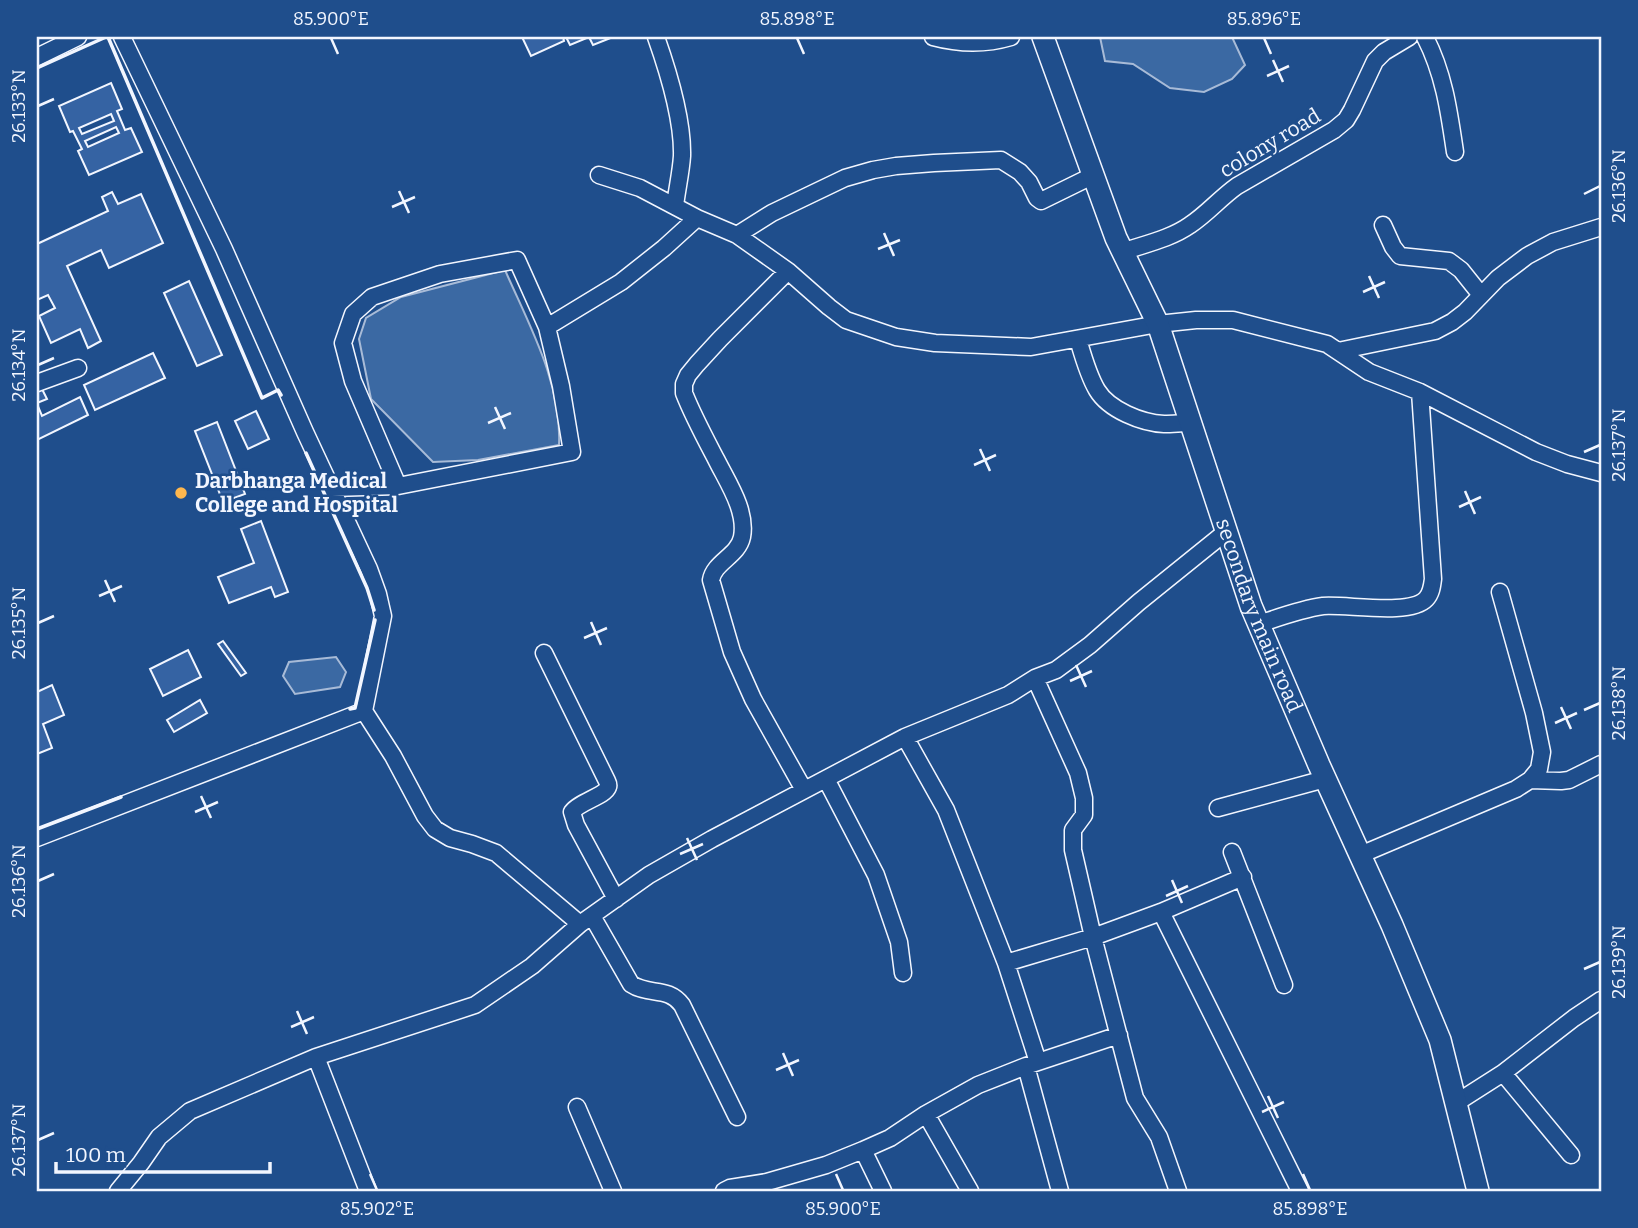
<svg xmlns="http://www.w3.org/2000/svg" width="1638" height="1228" font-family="Bitter,serif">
<rect width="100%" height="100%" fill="#1f4e8c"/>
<path fill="#3b69a3" stroke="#a8bbd7" stroke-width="2" d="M1100,37H1232L1245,65L1232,79L1204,92L1170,88L1133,64L1105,61Z
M505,270C529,325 562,383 559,445L478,460L433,462L371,399L359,339L366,318L401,297Z
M336,657L346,672L340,687L295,694L283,676L289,662Z"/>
<path fill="#3563a3" stroke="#f2f6ff" stroke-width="2" fill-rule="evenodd" d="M522,37H563L564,41L531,56Z
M566,37H613L593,45L589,37L570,45Z
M111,83L122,109L117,111L125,130L131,128L142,152L89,175L78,151L82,149L73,131L70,132L59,106ZM111,114L114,121L82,134L79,128ZM116,127L119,133L88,147L85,141Z
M112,192L118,204L141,194L163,243L109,268L101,250L67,266L101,341L88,348L80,329L51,343L39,316L55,308L48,295L37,300V262L38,261L37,258V244L108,211L102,197Z
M189,281L222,355L197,366L164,293Z
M153,353L165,378L95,410L84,385Z
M42,389L47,399L37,403V391Z
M80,397L88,415L37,440V404L42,416Z
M256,411L269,439L248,449L235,421Z
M217,422L245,494L223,502L195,431Z
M261,521L288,592L275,597L271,587L229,603L218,577L254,563L241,529Z
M223,641L246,673L241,676L218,644Z
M188,650L201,677L163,696L150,669Z
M52,685L64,715L43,724L52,748L37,754V692Z
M200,700L207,713L174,732L167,720Z"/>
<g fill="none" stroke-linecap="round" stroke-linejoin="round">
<defs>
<path id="minor" d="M656,37C668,71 683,119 682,156C681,172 677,189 675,206
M933,37C959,44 984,45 1011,37
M1425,37C1444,74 1449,111 1455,152
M37,57L78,37
M599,175L640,188L697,218L737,235L788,271L829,307L846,320L896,337L935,343L1031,347L1158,324L1196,320H1233L1327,344L1369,372L1420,392L1536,452L1567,464L1601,473
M1383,225L1393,247L1400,256L1449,261L1461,270L1481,295
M737,235L772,213L845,178L873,170L896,166L934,163L1001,160L1020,172L1029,182L1037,198L1041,201L1092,176
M1122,252C1145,244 1170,239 1190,225C1207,214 1220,198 1237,186L1334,130L1346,120L1352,110L1375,61L1384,52L1409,37
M788,271L720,339L697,364L688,375L684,384V393C693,416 705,438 717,461C728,483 747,511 742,537C738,556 714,562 711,580L732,652L753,699L804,790
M547,327L517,260L440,274L372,297L353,314L343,343L353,381L398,486L572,452L561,386L547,327L621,282L664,248L697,218
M1078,339C1083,356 1088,375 1097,390C1109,410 1142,423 1164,424C1173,424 1182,423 1191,423
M1338,351L1435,331L1452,322L1465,312L1498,278L1527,256L1553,242L1601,227
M37,383L78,368
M332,488L398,486
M1259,624C1280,617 1301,609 1323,606C1347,604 1410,616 1426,599C1431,594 1432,587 1433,579L1420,392
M544,653L607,781C608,783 609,785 608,787C605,796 579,802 572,812L576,825L616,899
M1035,678L1078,773L1084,798V815L1073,830V850L1093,937L1130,1079L1135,1098L1159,1137L1178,1191
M364,711L393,756L425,816L435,829L450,838L472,844L496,853L580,924
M905,737L946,810L1006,963L1038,1062
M826,779L876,875L899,942L903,973
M1530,780L1561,781L1569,780L1601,764
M1218,808L1325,779
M37,838L364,711L383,616L378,594L369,569L305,432L224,249L122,37
M1232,852L1284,985
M1360,855L1516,789L1530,780L1539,769L1542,752L1534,713L1500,592
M1161,912L1300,1191
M592,916L631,984C649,996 668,986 682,1005L737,1117
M1006,963L1093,937L1161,912L1243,877
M316,1057L368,1191
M1026,1066L1060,1191
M1503,1073L1571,1155
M1456,1103L1503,1073L1574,1018L1601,1000
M577,1107L613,1191
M926,1114L970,1191
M863,1150L883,1191
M118,1191L141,1163L159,1137L190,1111L316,1057L475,1005L532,966L580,924L649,875L712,839L905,737L1008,695L1035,678L1056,670L1090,645L1139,602L1227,531
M724,1191L730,1188L767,1182L826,1165L863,1150L890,1138L926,1114L978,1085L1026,1066L1119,1035"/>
<g id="major">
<path id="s1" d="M1043,37L1116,238L1158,324L1251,606L1319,765L1392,925L1440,1040L1478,1191"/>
</g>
</defs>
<use href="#minor" stroke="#f2f6ff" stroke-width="19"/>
<use href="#major" stroke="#f2f6ff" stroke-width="24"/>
<use href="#minor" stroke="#1f4e8c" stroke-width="16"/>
<use href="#major" stroke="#1f4e8c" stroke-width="21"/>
<path stroke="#f2f6ff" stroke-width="3.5" d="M108,37L262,398L278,390L281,395
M37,68L106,37
M306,453L367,588L374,610
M350,709L355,708L375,620
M37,829L121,797"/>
</g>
<path fill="none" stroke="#f2f6ff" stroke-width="2.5" d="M331,38L338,54M797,38L804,54M1264,38L1271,54M1273,60L1283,82M1267,76L1289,66M38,106L54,99M399,191L409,213M1584,194L1600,186M392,207L415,197M884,233L894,256M878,249L900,240M1369,276L1379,298M1363,292L1385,282M38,365L54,358M495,407L505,429M488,423L511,413M980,449L990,471M1584,452L1600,445M974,465L996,455M1465,491L1475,514M1459,507L1481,497M105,580L115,602M99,596L122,586M591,622L601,645M38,623L54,616M584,638L607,628M1076,665L1086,687M1070,681L1092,671M1561,707L1571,729M1584,710L1600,703M1555,723L1577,713M201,796L211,818M195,812L218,802M687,838L697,860M680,854L703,844M1172,880L1182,903M38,881L54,874M1166,896L1188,886M1584,969L1600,962M297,1011L307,1034M291,1027L314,1017M783,1053L793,1076M776,1070L799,1060M1268,1096L1278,1118M1262,1112L1284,1102M38,1140L54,1133M370,1174L377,1190M836,1174L843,1190M1303,1174L1310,1190"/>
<circle fill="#ffb74d" stroke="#1f4e8c" stroke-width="2.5" cx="181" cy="493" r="7"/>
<g text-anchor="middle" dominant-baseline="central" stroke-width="5" stroke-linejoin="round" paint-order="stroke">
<g font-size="21" fill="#f2f6ff" stroke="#1f4e8c">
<text transform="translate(1270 143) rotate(-31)">colony road</text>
<text stroke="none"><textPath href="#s1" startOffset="618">secondary main road</textPath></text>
</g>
<g font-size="21" font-weight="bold" fill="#f2f6ff" stroke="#1f4e8c" text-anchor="start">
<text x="195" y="481">Darbhanga Medical<tspan x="195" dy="24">College and Hospital</tspan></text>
</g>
</g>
<rect width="1638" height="1228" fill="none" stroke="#1f4e8c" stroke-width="77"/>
<path d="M56 1162v10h214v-10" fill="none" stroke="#f2f6ff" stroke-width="3.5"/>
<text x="66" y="1162" font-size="21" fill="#f2f6ff" stroke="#1f4e8c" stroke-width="5" paint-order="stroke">100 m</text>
<rect x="38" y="38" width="1562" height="1152" fill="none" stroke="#f2f6ff" stroke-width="2.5"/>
<g font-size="18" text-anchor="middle" fill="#f2f6ff">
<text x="331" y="25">85.900°E</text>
<text x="797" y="25">85.898°E</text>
<text x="1264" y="25">85.896°E</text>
<text transform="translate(19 106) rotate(-90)" y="6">26.133°N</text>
<text transform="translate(1619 186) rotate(-90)" y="6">26.136°N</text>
<text transform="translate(19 365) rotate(-90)" y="6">26.134°N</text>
<text transform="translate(1619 445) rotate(-90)" y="6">26.137°N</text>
<text transform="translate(19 623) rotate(-90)" y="6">26.135°N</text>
<text transform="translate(1619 703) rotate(-90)" y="6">26.138°N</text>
<text transform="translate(19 881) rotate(-90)" y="6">26.136°N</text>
<text transform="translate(1619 962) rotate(-90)" y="6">26.139°N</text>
<text transform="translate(19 1140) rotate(-90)" y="6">26.137°N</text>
<text x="377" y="1215">85.902°E</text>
<text x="843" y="1215">85.900°E</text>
<text x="1310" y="1215">85.898°E</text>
</g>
</svg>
